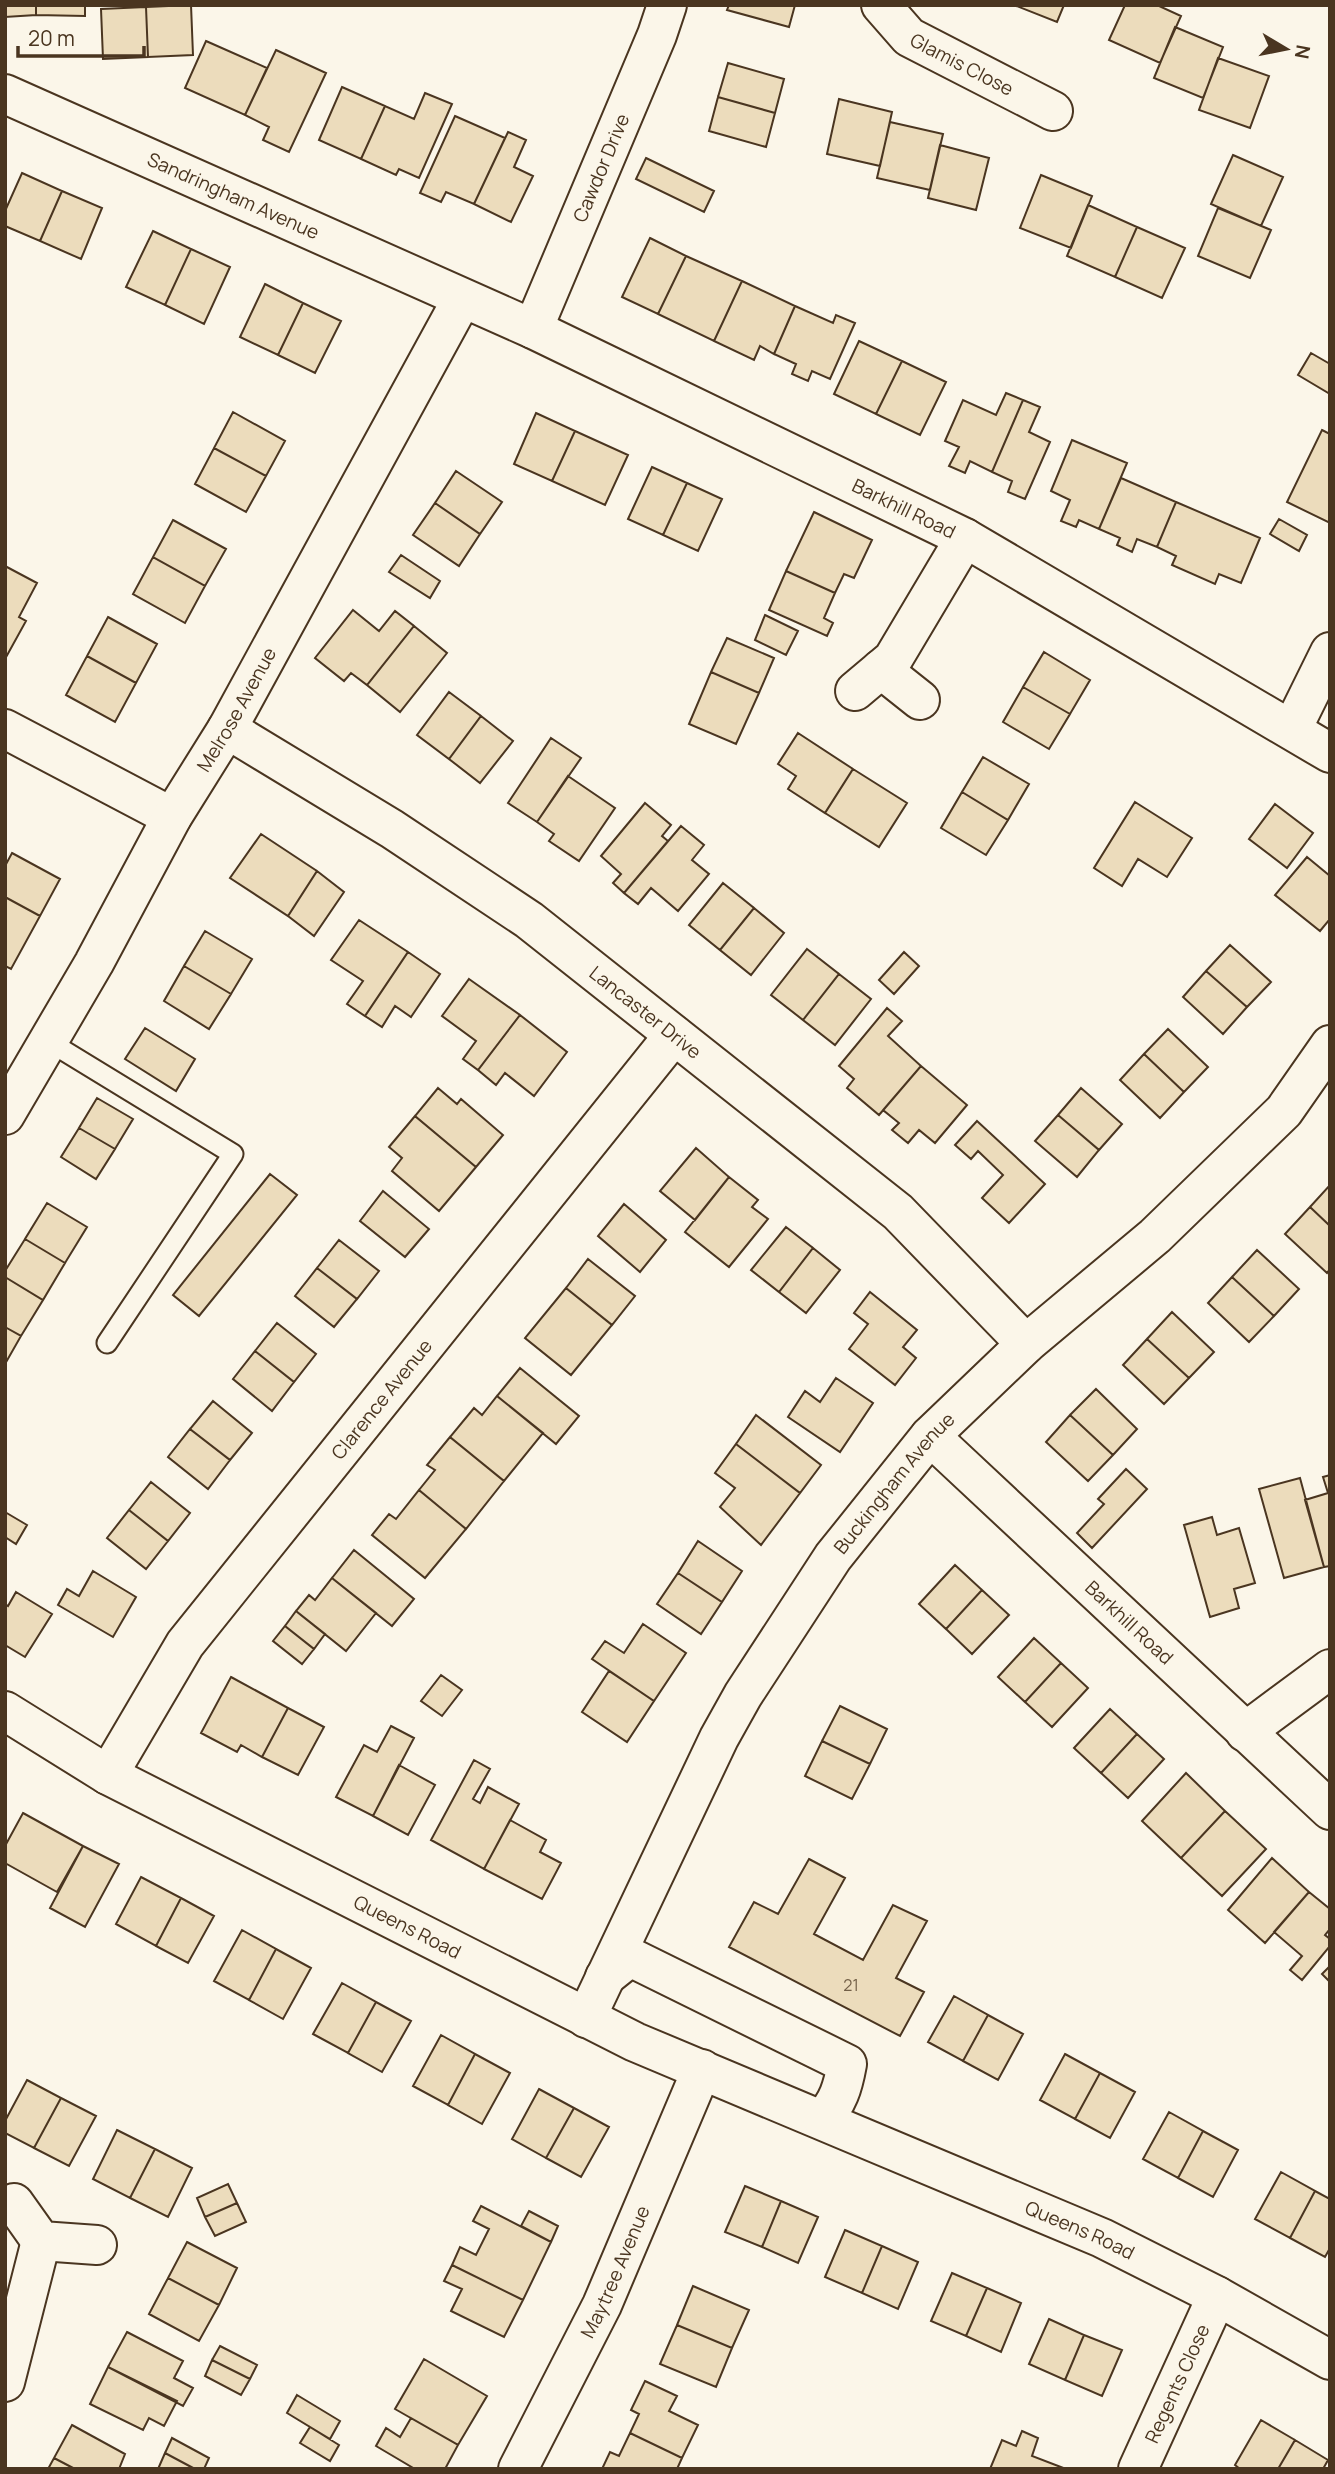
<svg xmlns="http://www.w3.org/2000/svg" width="1335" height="2474" font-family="Manrope,sans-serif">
<rect width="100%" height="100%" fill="#fbf6e9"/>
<path fill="#ecdcbc" stroke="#4a3520" stroke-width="2" d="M5,5H36V15L5,17Z
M36,5H85V16L36,15Z
M191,5L193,55L148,57L146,7Z
M729,5H795L789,27L727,10Z
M1014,5H1064L1057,22Z
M1125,5H1157L1181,16L1160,63L1109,40Z
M146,7L148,57L103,59L101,9Z
M1175,27L1223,47L1203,98L1154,78Z
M206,41L267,68L245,115L185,88Z
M276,50L326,73L289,152L263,140L269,127L245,115Z
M1218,58L1269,76L1250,128L1199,110Z
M728,63L784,79L775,113L718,97Z
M342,87L385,106L361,159L319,140Z
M425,93L452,104L419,178L399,169L396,175L361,159L385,106L414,119Z
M718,97L775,113L766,147L709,131Z
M839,99L892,112L880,166L827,154Z
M455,116L505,138L474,204L446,192L441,202L420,193Z
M890,122L943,134L930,190L877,178Z
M508,132L526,140L514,167L533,176L511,222L474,204Z
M940,145L989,158L976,210L928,198Z
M1233,155L1283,177L1261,226L1211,204Z
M646,158L714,191L704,212L636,179Z
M22,173L62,191L40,241L5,226V211Z
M1041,175L1092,196L1071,248L1020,228Z
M62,191L102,208L81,259L40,241Z
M1088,205L1137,227L1115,277L1067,256Z
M1218,208L1271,230L1250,278L1198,256Z
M1137,227L1185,248L1162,298L1115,277Z
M153,231L191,249L165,305L126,287Z
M650,238L686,256L658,314L622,297Z
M191,249L230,267L204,324L165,305Z
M686,256L742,281L714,341L658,314Z
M742,281L795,306L774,354L760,346L754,360L714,341Z
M265,284L303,303L278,355L240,337Z
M303,303L341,321L315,373L278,355Z
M795,306L833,323L836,315L855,323L830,379L812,371L808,381L792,374L796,364L774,354Z
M859,341L902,361L876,414L834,394Z
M1311,353L1330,364V394L1298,375Z
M902,361L946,382L920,435L876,414Z
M1006,393L1023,400L992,472L970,461L965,473L949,466L959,447L945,441L963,400L996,415Z
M1023,400L1040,407L1029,432L1050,442L1025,499L1008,492L1012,481L992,472Z
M233,412L285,441L266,476L214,448Z
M536,413L575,431L552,481L514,464Z
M1322,430L1330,434V523L1287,502Z
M575,431L628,455L605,505L552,481Z
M1072,440L1127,463L1099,529L1079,520L1076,527L1061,521L1070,500L1051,491Z
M214,448L266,476L246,512L195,484Z
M652,467L687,483L663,535L628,519Z
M456,471L502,502L480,534L435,503Z
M1121,478L1176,502L1157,547L1137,539L1132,552L1117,545L1120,538L1099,529Z
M687,483L722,499L698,551L663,535Z
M1176,502L1260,538L1241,583L1219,574L1215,584L1172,565L1176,556L1157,547Z
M435,503L480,534L459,566L413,535Z
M814,512L872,540L854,578L844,574L835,593L786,571Z
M1279,519L1307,535L1299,551L1270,534Z
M173,520L226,549L205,586L153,557Z
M401,555L440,581L430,598L389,572Z
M153,557L205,586L185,623L133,594Z
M5,566L37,583L19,617L26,621L5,659Z
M786,571L835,593L824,618L833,623L827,636L769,610Z
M353,610L379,631L395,611L414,626L367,685L351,673L344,681L315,658Z
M765,615L798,631L786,655L755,640Z
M108,617L157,644L136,683L87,656Z
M414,626L447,653L400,712L367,685Z
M727,638L774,658L759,693L711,672Z
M1044,652L1090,680L1070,714L1023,687Z
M87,656L136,683L115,722L66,695Z
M711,672L759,693L736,744L689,724Z
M1023,687L1070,714L1049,749L1003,722Z
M449,692L481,716L449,759L417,735Z
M481,716L513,741L480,783L449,759Z
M798,733L853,769L825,813L788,789L796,776L778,764Z
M551,738L581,758L537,822L508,803Z
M983,757L1029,784L1008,820L962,792Z
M853,769L907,803L879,847L825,813Z
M568,776L615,808L579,861L549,841L554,834L537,822Z
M962,792L1008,820L986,855L941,828Z
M1135,802L1192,838L1167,877L1138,859L1122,886L1094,868Z
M645,803L671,825L662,836L668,841L624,893L613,883L621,874L601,856Z
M1275,804L1313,833L1287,868L1249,839Z
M681,826L704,845L692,860L709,874L678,911L651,888L638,904L624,893Z
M261,834L317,871L288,916L230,878Z
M12,853L60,879L40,916L5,897V866Z
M1307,857L1330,876V919L1320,931L1275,895Z
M317,871L344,892L314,936L288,916Z
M723,883L754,908L720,950L689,925Z
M5,897L40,916L11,969L5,966Z
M754,908L784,933L751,975L720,950Z
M359,920L408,952L365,1016L347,1004L363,981L331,960Z
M205,931L252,959L231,994L184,966Z
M1230,945L1271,982L1247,1007L1206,971Z
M807,949L839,974L803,1020L771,995Z
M408,952L440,974L411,1017L395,1006L382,1027L365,1016Z
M904,952L919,966L894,994L879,980Z
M184,966L231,994L209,1029L164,1001Z
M1206,971L1247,1007L1223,1034L1183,997Z
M839,974L871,999L835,1045L803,1020Z
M469,979L520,1015L478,1070L463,1059L476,1041L442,1016Z
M887,1008L902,1021L888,1036L921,1066L879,1115L847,1088L854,1079L839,1066Z
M520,1015L567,1052L534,1096L505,1073L496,1085L478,1070Z
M145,1028L195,1059L176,1091L125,1059Z
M1168,1029L1208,1067L1184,1092L1144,1054Z
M1144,1054L1184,1092L1160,1118L1120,1080Z
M921,1066L967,1105L935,1143L919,1130L908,1143L892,1130L899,1123L883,1110Z
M438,1088L457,1104L461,1099L503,1135L476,1167L415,1116Z
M1081,1088L1122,1124L1099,1150L1058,1115Z
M97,1098L133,1119L115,1149L79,1128Z
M1058,1115L1099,1150L1077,1177L1035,1141Z
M415,1116L476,1167L439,1211L392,1171L402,1158L389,1147Z
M977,1121L1045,1184L1009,1223L982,1198L1003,1175L978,1151L971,1159L955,1145Z
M79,1128L115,1149L96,1179L61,1157Z
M696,1148L729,1177L695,1220L660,1191Z
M270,1174L297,1195L199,1316L173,1295Z
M729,1177L758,1200L752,1207L768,1219L729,1267L685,1232Z
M1330,1185V1226L1310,1207Z
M383,1191L429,1229L405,1257L360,1221Z
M47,1203L87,1227L65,1263L25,1239Z
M624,1204L666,1240L640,1272L598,1236Z
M1310,1207L1330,1226V1269L1327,1273L1285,1234Z
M786,1227L813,1248L779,1292L751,1270Z
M25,1239L65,1263L43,1300L5,1277V1271Z
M339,1240L379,1271L357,1299L317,1268Z
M813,1248L840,1270L806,1313L779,1292Z
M1257,1250L1299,1289L1274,1316L1232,1277Z
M588,1259L635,1296L612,1325L566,1288Z
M317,1268L357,1299L334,1327L295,1296Z
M5,1277L43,1300L21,1336L5,1327Z
M1232,1277L1274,1316L1249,1342L1208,1303Z
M566,1288L612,1325L571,1375L525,1338Z
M870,1292L917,1330L903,1347L916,1358L895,1385L849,1349L868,1324L854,1313Z
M1172,1312L1214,1352L1189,1378L1147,1339Z
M277,1323L316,1354L294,1382L255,1351Z
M5,1327L21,1336L5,1364Z
M1147,1339L1189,1378L1164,1404L1123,1365Z
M255,1351L294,1382L272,1411L233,1379Z
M520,1368L579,1416L556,1444L497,1396Z
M836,1378L873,1403L840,1452L788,1417L805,1391L820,1402Z
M1096,1389L1137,1429L1113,1455L1070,1415Z
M497,1396L543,1433L504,1481L450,1437L474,1408L482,1415Z
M213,1401L252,1433L230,1460L190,1429Z
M756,1415L821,1465L800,1493L736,1444Z
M1070,1415L1113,1455L1088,1481L1046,1442Z
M190,1429L230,1460L208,1489L168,1457Z
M450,1437L504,1481L466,1529L419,1490L435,1470L427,1465Z
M736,1444L800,1493L761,1545L720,1507L735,1488L715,1473Z
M1126,1469L1147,1489L1092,1548L1077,1533L1104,1504L1098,1499Z
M1330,1475V1566L1324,1567L1305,1500L1328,1493L1323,1477Z
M1300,1478L1324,1567L1284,1578L1259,1489Z
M151,1482L190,1513L168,1541L129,1510Z
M419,1490L466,1529L425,1578L372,1535L389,1514L396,1519Z
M129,1510L168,1541L146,1569L107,1538Z
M5,1512L27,1525L16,1544L5,1537Z
M1212,1517L1217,1535L1239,1528L1255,1583L1234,1589L1239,1608L1210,1617L1184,1525Z
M698,1541L742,1571L722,1602L678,1573Z
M354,1550L414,1599L392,1626L332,1578Z
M955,1565L982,1590L946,1629L919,1604Z
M93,1571L136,1597L113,1637L58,1605L67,1589L79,1596Z
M678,1573L722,1602L701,1634L657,1604Z
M332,1578L376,1613L346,1651L296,1611L309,1595L315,1600Z
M982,1590L1009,1615L972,1654L946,1629Z
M16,1592L52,1614L25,1657L5,1645V1604L8,1606Z
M296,1611L325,1634L314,1649L285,1626Z
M643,1624L686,1653L654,1701L592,1659L605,1641L624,1653Z
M285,1626L314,1649L302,1664L273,1641Z
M1034,1638L1061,1663L1025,1702L998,1677Z
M1061,1663L1088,1688L1052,1727L1025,1702Z
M609,1671L654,1701L627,1742L582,1712Z
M441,1675L462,1690L442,1716L421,1701Z
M231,1677L288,1708L262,1757L241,1745L237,1752L201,1733Z
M840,1706L887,1729L870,1764L822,1741Z
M288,1708L324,1727L298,1775L262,1757Z
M1110,1709L1137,1734L1101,1773L1074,1748Z
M391,1726L414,1738L373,1816L336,1797L364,1745L377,1752Z
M1137,1734L1164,1759L1128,1798L1101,1773Z
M822,1741L870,1764L852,1799L805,1776Z
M474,1760L490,1769L473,1799L480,1803L488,1787L519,1804L484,1869L431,1840Z
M399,1765L435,1785L408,1835L373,1816Z
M1186,1773L1225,1811L1181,1858L1142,1821Z
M1225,1811L1266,1849L1222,1896L1181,1858Z
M23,1813L83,1846L57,1892L5,1863V1846Z
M510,1820L546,1840L540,1852L561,1863L542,1899L484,1869Z
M83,1846L119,1864L85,1927L50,1908Z
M1272,1858L1309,1892L1265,1943L1228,1910Z
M809,1859L845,1878L814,1934L863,1960L893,1905L927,1921L896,1978L924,1992L900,2036L729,1947L754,1902L778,1914Z
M141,1877L181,1898L156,1946L116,1924Z
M1309,1892L1330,1909V1929L1325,1935L1330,1939V1946L1302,1980L1290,1970L1302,1956L1274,1932Z
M181,1898L214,1916L188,1963L156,1946Z
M242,1930L276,1949L249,2000L214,1981Z
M276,1949L311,1968L283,2019L249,2000Z
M1330,1966V1982L1322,1974Z
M342,1983L376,2002L348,2053L313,2034Z
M954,1996L988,2015L963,2061L928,2042Z
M376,2002L411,2021L382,2072L348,2053Z
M988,2015L1023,2034L998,2080L963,2061Z
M441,2035L475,2054L448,2105L413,2086Z
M475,2054L510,2073L482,2124L448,2105Z
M1065,2054L1100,2073L1075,2119L1040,2100Z
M1100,2073L1135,2092L1110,2138L1075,2119Z
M27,2080L61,2098L34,2148L5,2133V2121Z
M539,2089L574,2108L546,2158L512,2139Z
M61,2098L96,2116L69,2166L34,2148Z
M574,2108L609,2127L581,2177L546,2158Z
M1169,2112L1203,2131L1178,2178L1143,2159Z
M117,2130L155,2149L130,2198L93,2179Z
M1203,2131L1238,2150L1213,2197L1178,2178Z
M155,2149L192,2168L168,2217L130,2198Z
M1281,2172L1315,2191L1290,2238L1255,2219Z
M228,2184L237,2203L205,2217L197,2198Z
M745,2186L781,2201L762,2247L725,2232Z
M1315,2191L1330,2199V2248L1325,2257L1290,2238Z
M781,2201L818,2217L798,2263L762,2247Z
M237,2203L246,2222L215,2236L205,2217Z
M481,2206L551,2242L523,2300L452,2265L460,2247L476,2255L489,2229L473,2221Z
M529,2211L558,2226L551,2242L521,2226Z
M845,2230L882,2246L862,2293L825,2277Z
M187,2242L237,2268L219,2305L168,2278Z
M882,2246L918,2262L898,2309L862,2293Z
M452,2265L523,2300L504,2337L451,2311L462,2289L444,2281Z
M952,2273L987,2288L966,2336L931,2321Z
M168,2278L219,2305L199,2341L149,2314Z
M693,2286L749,2310L732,2348L677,2325Z
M987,2288L1021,2303L1001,2352L966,2336Z
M1049,2319L1084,2335L1065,2380L1029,2364Z
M677,2325L732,2348L716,2387L660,2364Z
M127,2332L183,2361L174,2378L193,2388L183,2406L108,2367Z
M1084,2335L1122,2350L1102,2396L1065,2380Z
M220,2346L257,2365L250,2379L212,2360Z
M424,2359L487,2396L458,2445L395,2409Z
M212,2360L250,2379L241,2395L205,2376Z
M108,2367L177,2401L164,2426L149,2418L143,2430L90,2404Z
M645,2381L677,2396L669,2411L698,2425L682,2458L630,2433L639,2414L631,2410Z
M297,2395L340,2421L330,2439L287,2413Z
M411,2418L458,2445L445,2469H415L376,2446L386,2428L400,2437Z
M1261,2420L1295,2440L1278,2469H1240L1235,2465Z
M72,2425L125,2454L119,2469H75L54,2458Z
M310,2427L339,2445L330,2461L300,2443Z
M1022,2431L1038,2438L1032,2456L1066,2469H990L1002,2440L1016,2446Z
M630,2433L682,2458L677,2469H602L610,2452L619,2456Z
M172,2438L209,2458L204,2469H195L165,2453Z
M1295,2440L1328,2460L1323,2469H1278Z
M165,2453L195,2469H158Z
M54,2458L75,2469H48Z"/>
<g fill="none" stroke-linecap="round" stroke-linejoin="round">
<defs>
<path id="lane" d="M48,1041L233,1154L107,1343"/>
<g id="street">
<path id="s1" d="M881,5L909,37L1053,111"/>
<path id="s2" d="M5,94L533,329L965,538L1330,753"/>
<path id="s3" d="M533,329L657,35L667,5"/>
<path d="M881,669L920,700"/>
<path d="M855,691L893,659L965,538"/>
<path d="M5,729L172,817"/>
<path id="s4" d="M227,729L392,829L529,920L898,1212L1026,1344"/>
<path d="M1292,729L1330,652"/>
<path id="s5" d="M5,1115L94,963L172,817L227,729L462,299"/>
<path id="s6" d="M930,1436L1330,1810"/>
<path id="s7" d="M5,1711L108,1775L635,2042L1102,2238L1217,2296L1330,2360"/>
<path d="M1245,1732L1330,1669"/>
<path id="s8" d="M108,1775L185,1644L674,1035"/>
<path d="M605,1977L630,1957L847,2064C843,2086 838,2104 822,2119"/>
<path id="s9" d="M586,2018L719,1738L743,1695L833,1557L930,1436L1026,1344L1155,1236L1284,1111L1330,1045"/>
<path d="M14,2203L41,2241L97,2245"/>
<path d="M5,2382L41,2241"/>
<path id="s10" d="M518,2469L602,2305L702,2069"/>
<path id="s11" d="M1138,2469L1217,2296"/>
</g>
</defs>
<use href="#lane" stroke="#4a3520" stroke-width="23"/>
<use href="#street" stroke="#4a3520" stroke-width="42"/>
<use href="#lane" stroke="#fbf6e9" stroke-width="19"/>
<use href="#street" stroke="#fbf6e9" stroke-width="38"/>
</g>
<g text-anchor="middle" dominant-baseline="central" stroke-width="5" stroke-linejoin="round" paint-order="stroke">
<g font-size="16" fill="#725f47">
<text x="851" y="1985">21</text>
</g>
<g font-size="19" fill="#4a3520" stroke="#fbf6e9">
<text stroke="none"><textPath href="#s1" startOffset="102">Glamis Close</textPath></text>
<text stroke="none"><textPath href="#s3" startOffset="175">Cawdor Drive</textPath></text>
<text stroke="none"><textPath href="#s2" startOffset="250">Sandringham Avenue</textPath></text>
<text stroke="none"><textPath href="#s2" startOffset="990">Barkhill Road</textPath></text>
<text stroke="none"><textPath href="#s5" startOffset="467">Melrose Avenue</textPath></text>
<text stroke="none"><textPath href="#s4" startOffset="506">Lancaster Drive</textPath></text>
<text stroke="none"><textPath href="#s8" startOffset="466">Clarence Avenue</textPath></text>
<text stroke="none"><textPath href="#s9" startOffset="620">Buckingham Avenue</textPath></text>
<text stroke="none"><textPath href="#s6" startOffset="273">Barkhill Road</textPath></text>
<text stroke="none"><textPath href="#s7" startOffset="457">Queens Road</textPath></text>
<text stroke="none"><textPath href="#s7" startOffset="1195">Queens Road</textPath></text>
<text stroke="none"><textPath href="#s10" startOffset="220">Maytree Avenue</textPath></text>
<text stroke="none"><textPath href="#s11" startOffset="94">Regents Close</textPath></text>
</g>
</g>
<rect width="1335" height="2474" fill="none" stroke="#4a3520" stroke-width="14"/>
<g transform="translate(1286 49) rotate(100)" stroke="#fbf6e9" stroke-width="5" paint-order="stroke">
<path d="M0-5L12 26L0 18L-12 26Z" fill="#4a3520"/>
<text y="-10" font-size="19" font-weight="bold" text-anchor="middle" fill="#4a3520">N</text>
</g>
<path d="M18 46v10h126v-10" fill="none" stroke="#4a3520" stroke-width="3.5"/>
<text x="28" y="46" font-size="21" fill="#4a3520" stroke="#fbf6e9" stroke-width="5" paint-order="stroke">20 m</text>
</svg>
